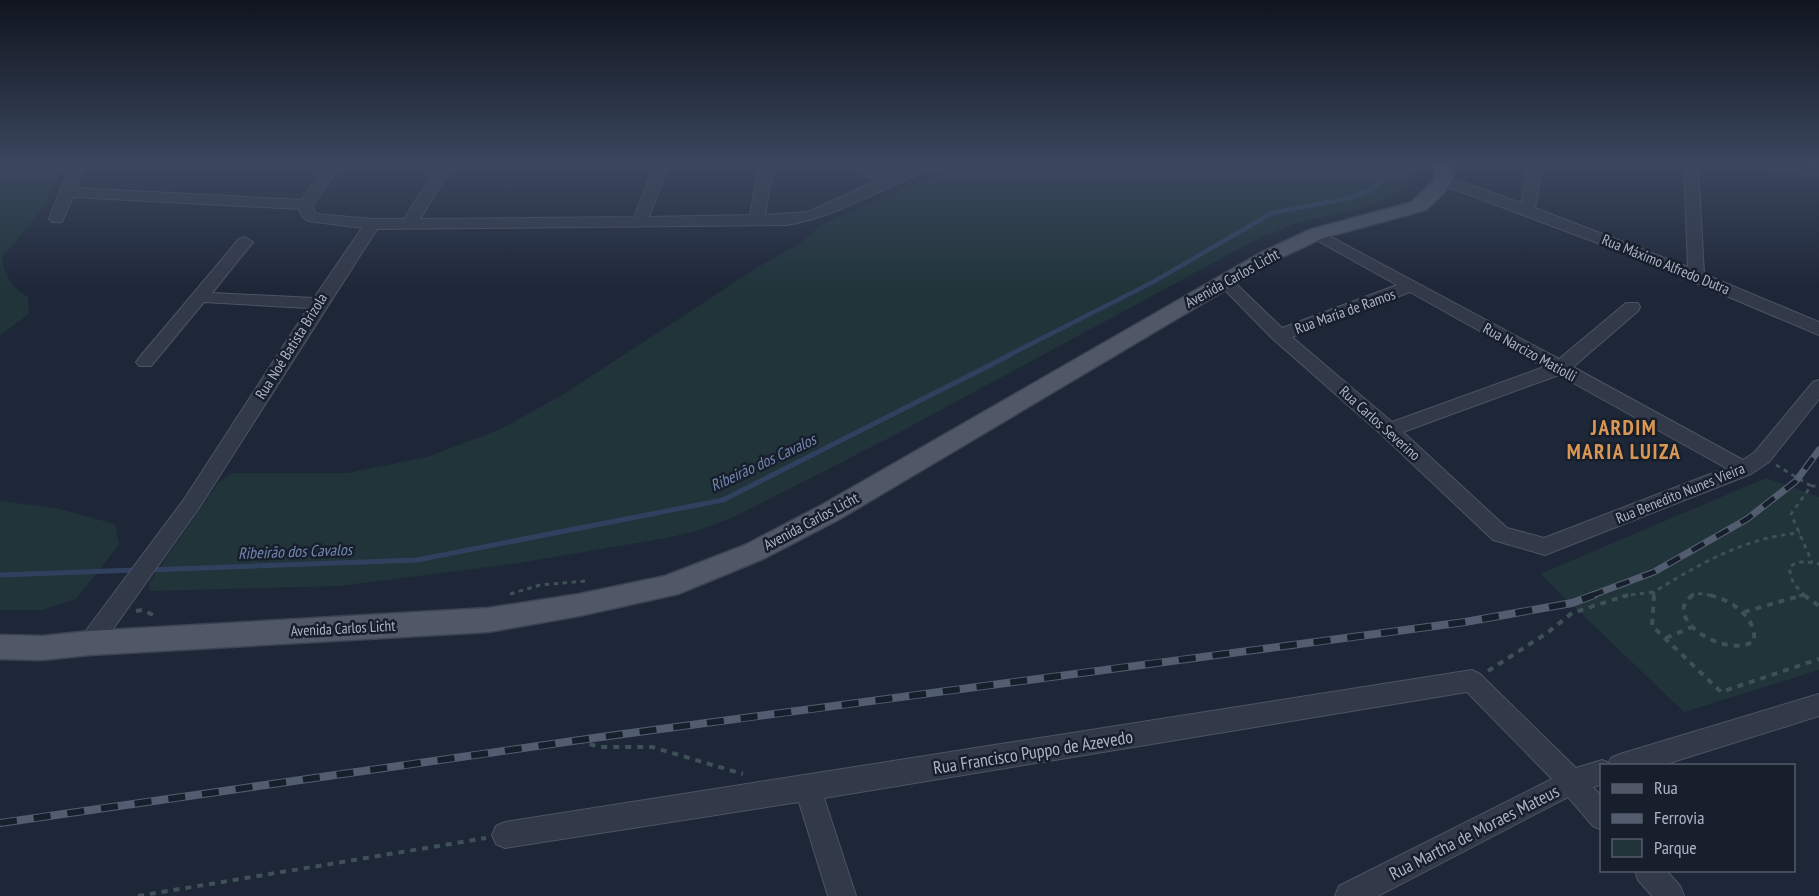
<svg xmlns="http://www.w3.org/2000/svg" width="1819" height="896" font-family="'PT Sans Narrow',sans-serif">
<rect width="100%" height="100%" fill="#1e2738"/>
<path fill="#203439" d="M0,164H62C54,200 26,230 2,257C5,277 11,286 28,297L29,314L0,335Z
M978,164H1413C1412,168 1412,174 1410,178C1397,206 1339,213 1312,219C1295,223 1279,231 1263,236L889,438L734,517L696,531L667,538L512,564L339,586L150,591L149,583L219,482L232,473H348L427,457L501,429L564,394L758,267L802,242L823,224L919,182Z
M1766,478L1819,497V670L1684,712L1540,574Z
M0,501L56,508L115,524L119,545L76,599L42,610H0Z"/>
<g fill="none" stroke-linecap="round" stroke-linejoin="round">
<path stroke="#304160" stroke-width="4.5" d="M1007,356L1153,282L1272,213L1350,198L1373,189L1402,164"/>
<path stroke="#304160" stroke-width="5" d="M148,570L417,560L723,500L1010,355
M0,575L136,570"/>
<defs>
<path id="minor" d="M71,164H85L76,188L302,200L327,164H341L313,205L314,211L317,214L372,219H404L439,164H453L420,219L634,217L655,164H669L649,217L750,215L760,164H774L765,215L808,212L876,181L868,177L864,168L867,164H882L878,169L879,172L889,175L898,171L895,164H910L912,166L940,164L938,167C887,184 841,216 787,225L377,229L199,508L98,650L90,653L82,650L78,643L82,636L185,498L308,308L204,302L151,366H139L136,362L139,358L239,239L245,237L253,242L212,293L314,298L362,228L308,221L302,216L299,209L73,197L62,222H52L49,219Z
M1529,164H1543L1535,208L1688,267L1684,164H1698L1704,274L1819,322V335L1627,254L1438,183L1436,180L1438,177H1448L1521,203Z
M1770,164H1797L1819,169V177L1772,167Z
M1316,229L1559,359L1626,303H1638L1640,307L1638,311L1573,367L1743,460L1755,452L1813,382L1819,380V399L1769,462L1751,474L1545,555L1493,540L1382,435L1273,339L1216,281L1218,278H1230L1282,328L1397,285L1311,237L1308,234L1311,231ZM1410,292L1544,367L1392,422L1292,337ZM1559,375L1726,468L1544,538L1507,528L1403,432Z
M1472,670L1480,674L1576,768L1602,760L1609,763L1611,758L1620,754L1819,694V716L1660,766H1602V784L1593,787L1602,797V830L1593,826L1568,797L1378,896H1335L1339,886L1552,779L1467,692L824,798L856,896H828L799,802L505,848L496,844L492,835L496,826L505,822Z
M1635,870H1666L1680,886L1684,896H1652L1638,880Z"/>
<path id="major" d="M1434,164H1452V180L1443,194L1426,210L1323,238L1276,260L838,520L763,559L678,594L579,616L488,632L90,655L42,660L0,659V635L42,636L90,631L488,608L579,594L665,576L745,545L820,506L1262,252L1309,230L1412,202L1434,180Z"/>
</defs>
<use href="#minor" stroke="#4d5463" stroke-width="2"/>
<use href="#major" stroke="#3c4352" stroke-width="3"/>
<path stroke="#3e5156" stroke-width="3" stroke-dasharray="4.5 4.5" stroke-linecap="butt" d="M1776,465L1811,486L1791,514L1812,562
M1811,486H1819
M510,594L540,585L586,581
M1622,596L1654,592
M1653,596L1654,592C1699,564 1746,537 1800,533
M1690,596L1695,593L1715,596
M1799,596L1803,595
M1805,596L1793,583L1789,568C1797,559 1808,562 1819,564"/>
<path stroke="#3e5156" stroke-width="4" stroke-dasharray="6 6" stroke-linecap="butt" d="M1654,595L1652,626L1721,692L1819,659
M1693,595C1659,617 1726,660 1754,641C1757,617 1729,598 1708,595
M1804,595L1819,606
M136,611L142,610L158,617
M1744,612L1803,595
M1666,638L1692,627
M1488,671L1547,633L1572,613L1628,595
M578,741L600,747H652L743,774
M138,896L486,838"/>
<use href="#minor" fill="#323948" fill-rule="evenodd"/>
<use href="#major" fill="#505868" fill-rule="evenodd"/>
<defs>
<path id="rail-far1" d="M1590,596L1654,572L1747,519L1796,481L1819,450"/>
<path id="rail" d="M0,823L601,737L1465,622L1572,603L1594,595"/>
</defs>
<use href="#rail-far1" stroke="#535d70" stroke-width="7"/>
<use href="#rail" stroke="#535d70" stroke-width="8"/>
<use href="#rail-far1" stroke="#181f2c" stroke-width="4.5" stroke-dasharray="14" stroke-linecap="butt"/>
<use href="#rail" stroke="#181f2c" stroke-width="6" stroke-dasharray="17" stroke-linecap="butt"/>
</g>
<linearGradient id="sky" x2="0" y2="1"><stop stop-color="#10151f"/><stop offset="0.57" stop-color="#3b475e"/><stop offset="1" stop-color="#3b475e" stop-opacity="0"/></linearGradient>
<rect width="1819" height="289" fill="url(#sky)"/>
<g text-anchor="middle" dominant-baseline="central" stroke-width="5" stroke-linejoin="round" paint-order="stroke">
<g font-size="15" fill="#acb4c5" stroke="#181f2c">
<text transform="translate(1666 264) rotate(22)">Rua Máximo Alfredo Dutra</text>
<text transform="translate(1232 278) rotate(-29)">Avenida Carlos Licht</text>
<text transform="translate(1345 311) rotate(-20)">Rua Maria de Ramos</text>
<text transform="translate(291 346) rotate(-58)">Rua Noé Batista Brizola</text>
<text transform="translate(1530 352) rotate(29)">Rua Narcizo Matiolli</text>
<text transform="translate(1380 423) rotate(42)">Rua Carlos Severino</text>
<text transform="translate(1680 493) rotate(-22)">Rua Benedito Nunes Vieira</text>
<text transform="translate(811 521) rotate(-28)">Avenida Carlos Licht</text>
<text transform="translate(343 628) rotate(-3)">Avenida Carlos Licht</text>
</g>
<g font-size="16" font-style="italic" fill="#7287b0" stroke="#181f2c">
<text transform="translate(763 462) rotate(-25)">Ribeirão dos Cavalos</text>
<text transform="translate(295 551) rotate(-2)">Ribeirão dos Cavalos</text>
</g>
<g font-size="18" fill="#acb4c5" stroke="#181f2c">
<text transform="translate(1033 752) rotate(-9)">Rua Francisco Puppo de Azevedo</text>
<text transform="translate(1474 832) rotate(-27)">Rua Martha de Moraes Mateus</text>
</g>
<g font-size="21" font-weight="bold" letter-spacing="1.5" fill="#d99753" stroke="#181f2c">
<text x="1624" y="427">JARDIM<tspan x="1624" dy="24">MARIA LUIZA</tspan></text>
</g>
</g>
<rect x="1600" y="764" width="195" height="108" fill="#181f2c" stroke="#535b69" stroke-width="1.5"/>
<rect x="1612" y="784" width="30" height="9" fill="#505868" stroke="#535b69" stroke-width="1.5"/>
<text x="1654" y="794" font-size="18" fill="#acb4c5">Rua</text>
<rect x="1612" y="814" width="30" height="9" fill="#535d70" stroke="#535b69" stroke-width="1.5"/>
<text x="1654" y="824" font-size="18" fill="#acb4c5">Ferrovia</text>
<rect x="1612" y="839" width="30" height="18" fill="#203439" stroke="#535b69" stroke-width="1.5"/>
<text x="1654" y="854" font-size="18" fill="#acb4c5">Parque</text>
</svg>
